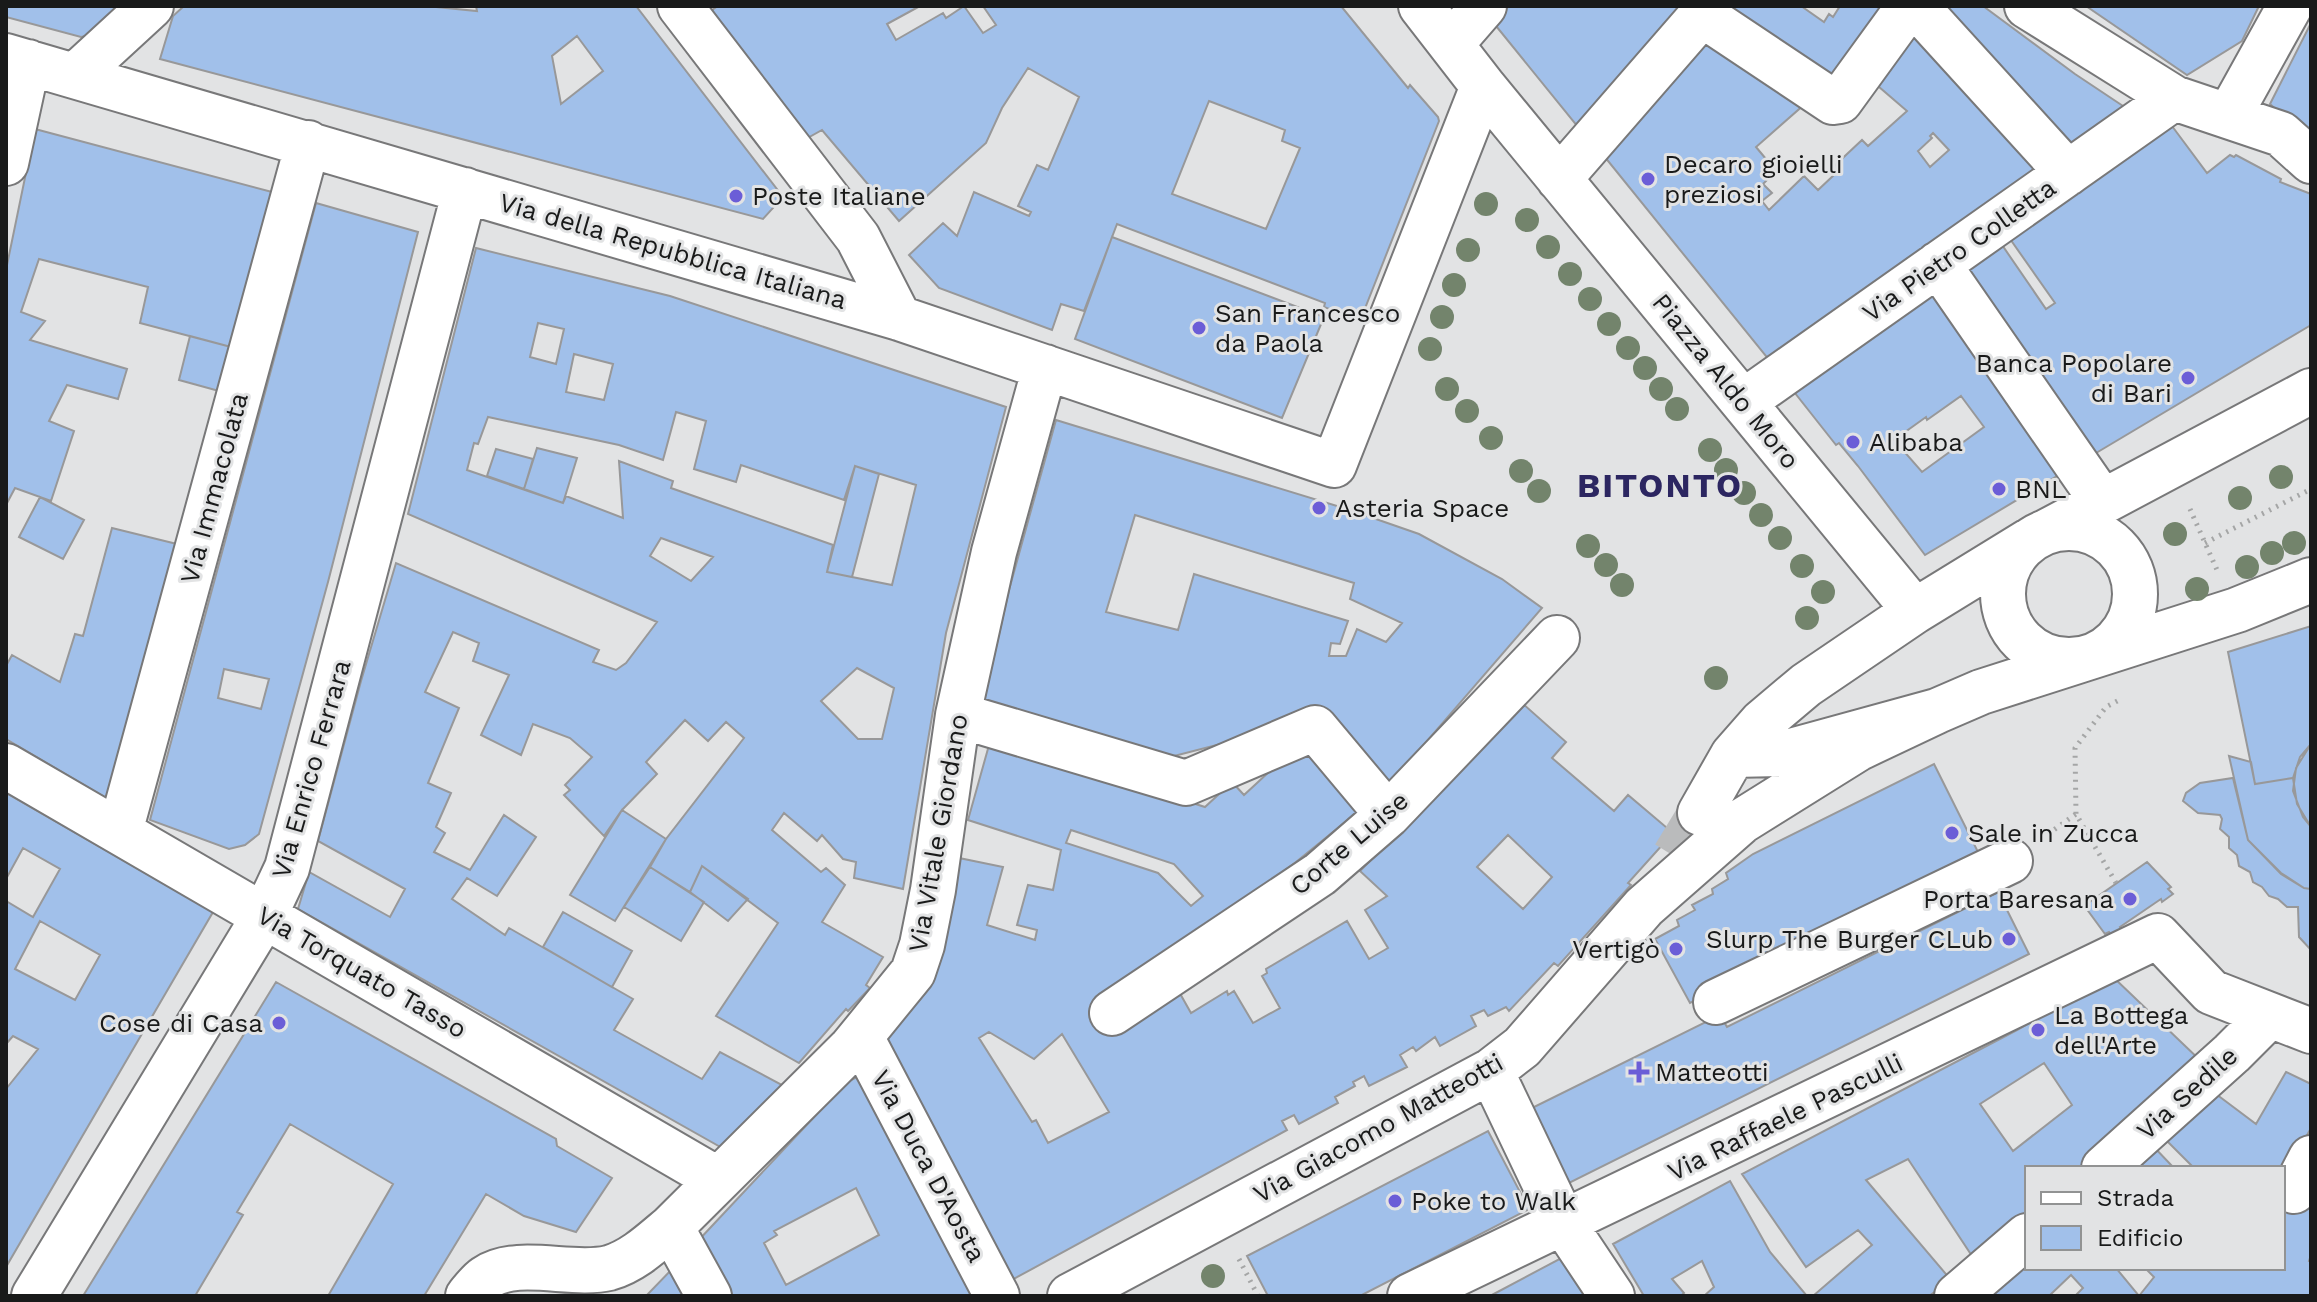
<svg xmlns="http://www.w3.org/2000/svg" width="2317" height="1302" font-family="'Work Sans',sans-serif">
<rect width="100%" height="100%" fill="#e2e3e4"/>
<path fill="#a1c0ea" stroke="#989899" stroke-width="2" fill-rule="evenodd" d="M6,6H127L96,34L81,37L6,17Z
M184,6H426L477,11L476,6H636L783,197L763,219L160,59L173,16ZM577,36L603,71L561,104L552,56Z
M718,6H920L887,24L896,40L943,13L946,18L964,6L983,33L996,25L983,6H1341L1408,88L1410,85L1438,117L1439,121L1360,321L1324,307L1325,303L1117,224L1084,311L1061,304L1052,330L939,288L909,255L943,223L957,236L974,192L1029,216L1031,212L1018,206L1037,165L1048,170L1079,97L1028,68L1002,108L986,143L899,221L822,130L804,140L712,10ZM1209,101L1285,130L1282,141L1300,148L1266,229L1172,194Z
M1509,6H1691L1582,132L1492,21Z
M1716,6H1801L1824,22L1829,14L1833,17L1840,6H1899L1838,93Z
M1931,6H1983L2075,74L2135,114L2071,162Z
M2086,6H2259L2242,41L2187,75Z
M1915,20L2054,172L1778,371L1604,156L1710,40L1806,103L1756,147L1776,171L1763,184L1772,193L1762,201L1769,210L1804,176L1818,190L1835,174L1830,170L1862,140L1868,146L1907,111L1871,80ZM1933,133L1949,150L1930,167L1918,151L1932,138L1930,136Z
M2311,23V141L2270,104Z
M2169,122L2207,173L2230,155L2234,157L2236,155L2281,179L2280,182L2311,194V325L2086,459L1957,271L2000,242L2046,309L2055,303L2008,236Z
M35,129L272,192L231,347L140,323L148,287L39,259L21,312L45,321L30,340L127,369L118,399L67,385L49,421L74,431L51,501L15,488L6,505V270Z
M316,203L418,232L328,582L259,834L245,845L229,849L150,820ZM224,669L269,679L261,709L218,698Z
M1112,237L1324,317L1282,418L1075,339Z
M476,248L670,296L1006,407L946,633L903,889L854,878L856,862L843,859L822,835L817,841L784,813L772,830L821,872L826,868L845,885L822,922L883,957L866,985L870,988L848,1011L846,1009L799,1063L716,1016L778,923L702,866L690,892L650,867L666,839L744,738L726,722L708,741L685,720L646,762L657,774L622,810L604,836L564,795L570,790L565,785L592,757L570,738L533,724L521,755L481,735L509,675L473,661L479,643L453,632L425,692L459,708L428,783L451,793L436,827L445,833L434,852L470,870L504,815L536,837L497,896L467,878L452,899L505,935L509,928L633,999L614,1030L702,1079L720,1052L782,1085L724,1149L298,909L309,872L390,917L405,889L318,841L361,681L396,563L599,650L593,662L616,670L626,663L657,622L408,514ZM538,323L564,329L556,364L530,357ZM574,354L613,364L604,400L566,392ZM676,412L706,421L694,469L736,482L741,465L844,500L855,466L916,485L892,585L827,572L833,545L671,488L673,481L619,461L623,518L566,496L563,503L467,470L474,443L478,444L488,417L619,445L663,460ZM661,538L713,557L691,581L650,556ZM857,668L894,688L882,739H858L821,701Z
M1938,283L2067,470L1925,555L1858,466L1839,443L1836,445L1791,388ZM1961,396L1984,427L1922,472L1894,440L1926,417L1927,420Z
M190,336L231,347L219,391L179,380Z
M1056,420L1350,510L1419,534L1502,579L1542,608L1383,792L1321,718L1147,763L981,714L1009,590ZM1135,515L1354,583L1350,599L1402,623L1386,642L1357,629L1346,656H1329L1331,643L1340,644L1348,621L1194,574L1178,630L1106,612Z
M537,448L577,458L563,503L524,489Z
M496,449L533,459L524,489L487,476Z
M855,466L879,474L852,577L827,572Z
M40,497L84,520L63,559L19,537Z
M112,528L181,545L111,801L6,739V666L12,655L60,682L75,634L83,636Z
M2311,626V744L2300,757L2293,778L2255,784L2228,652Z
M1522,703L1566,742L1552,758L1614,811L1628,795L1673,833L1628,883L1631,885L1558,966L1554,963L1509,1011L1506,1007L1488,1016L1484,1010L1471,1016L1476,1026L1440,1046L1435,1037L1416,1051L1413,1047L1400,1055L1407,1067L1369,1086L1364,1076L1353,1082L1355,1086L1335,1097L1338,1103L1299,1124L1294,1115L1282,1121L1287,1130L1010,1281L881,1045L927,991L959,858L1003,867L987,925L1035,940L1037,930L1017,925L1028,885L1053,890L1061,850L968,820L991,738L1205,807L1232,782L1244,795L1308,736L1365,806L1296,862L1092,1012L1178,990L1191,1013L1227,991L1228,995L1234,991L1253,1023L1280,1008L1262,976L1267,973L1266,969L1347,921L1369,959L1388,948L1365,910L1387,896L1360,871L1515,715L1514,712ZM1071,830L1174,864L1203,896L1191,906L1158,873L1066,843ZM1508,835L1552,877L1523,909L1477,867ZM989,1032L1034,1059L1062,1034L1109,1112L1048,1143L1036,1120L1032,1122L979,1038Z
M2311,744V827L2303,817L2293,791L2296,768Z
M2229,756L2251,762L2255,784L2293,778L2297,804L2311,827V889L2304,888L2281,873L2248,840Z
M1934,764L1980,856L1690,1003L1655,939L1679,926L1677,920L1695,910L1692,905L1713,894L1712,889L1728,879L1726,873L1753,854Z
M2233,778L2248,840L2281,874L2304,888L2311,889V950L2299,937L2298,907H2287L2278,899L2269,896L2262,887L2253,882L2250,872L2239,866L2237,855L2229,848V837L2220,829L2222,819L2220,815L2198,813L2183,801L2186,793L2200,783Z
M6,793L213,912L6,1267V1089L38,1049L13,1036L6,1044V901L33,917L60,869L23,848L6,879ZM40,921L100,955L75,1000L15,969Z
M622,810L666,839L615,921L570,895Z
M2147,862L2171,887L2168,889L2173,894L2162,902L2161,899L2158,901L2120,927L2122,930L2112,936L2109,932L2105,934L2086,908L2089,906L2087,904Z
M702,866L748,899L728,921L690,892Z
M650,867L704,902L681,941L624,907Z
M1998,892L2029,954L1567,1184L1530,1109L1720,1015L1727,1027Z
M563,912L632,951L612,987L543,947Z
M2112,976L2204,1064L2082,1168H2027V1215L1974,1259L1908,1159L1866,1180L1951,1280L1929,1296H1813L1872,1245L1858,1230L1806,1267L1742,1174L2017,1030ZM2044,1063L2072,1105L2013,1151L1980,1104Z
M276,982L556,1139L557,1146L612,1178L576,1232L524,1216L486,1194L424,1296H328L393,1184L290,1124L237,1212L243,1215L195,1296H83Z
M2286,1072L2311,1084V1128L2283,1179V1168H2191L2192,1166L2162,1136L2212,1091L2256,1124Z
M861,1075L979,1296H725L696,1243L847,1082ZM856,1188L879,1235L786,1285L764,1243L777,1235L774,1231Z
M1488,1131L1529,1209L1360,1296H1268L1247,1256Z
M2152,1145L2174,1168H2127Z
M1730,1181L1770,1252L1807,1296H1704L1714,1287L1702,1261L1672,1279L1684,1293L1681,1296H1644L1613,1244Z
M2311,1194V1255L2309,1261L2311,1262V1296H2075L2083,1288L2071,1275L2049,1296H1979L2027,1255V1268H2116L2139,1296L2154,1277L2145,1268H2283V1202L2304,1211Z
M1567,1255L1594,1296H1490Z
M675,1266L692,1296H646Z"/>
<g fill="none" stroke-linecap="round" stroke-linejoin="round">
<path stroke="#babbbc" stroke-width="44" stroke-dasharray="44 22" stroke-linecap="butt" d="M1674,856L1700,813"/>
<defs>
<path id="minor" d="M680,6L858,238L899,318
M1421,6L1483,86L1915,611
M1916,6L2068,173
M2027,6L2174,98L2281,134L2311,161
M1451,44L1484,6
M6,56L899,318L1334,465L1483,86
M76,75L151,6
M2229,116L2290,6
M6,163L28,62
M1559,179L1699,18H1707L1833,102L1840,101L1909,6
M1938,264L2102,501
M1743,402L2174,98
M2003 594a66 66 0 1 1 132 0a66 66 0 1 1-132 0Z
M2048,531L2311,391
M958,715L1186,783L1315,728L1388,815
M1733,755L1780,754L1937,711L1981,692L2237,610L2311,580
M6,766L717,1179
M1700,813L1733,755L1762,722L1806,685L1915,611L2029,541
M120,832L308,143
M1716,1002L2010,861
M1112,1013L1320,874L1388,815L1557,638
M861,1037L997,1296
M1491,1071L1564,1224L1612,1296
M2104,1168L2232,1053L2269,1016
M2294,1191L2311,1158
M671,1227L709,1296
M34,1296L265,915L287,868L465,190
M468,1296C473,1290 479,1282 485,1278C517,1256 572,1277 609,1268C633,1261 652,1243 671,1227L852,1047L913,972L922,945L933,890L958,715L994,552L1045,367
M1070,1296L1491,1071L1522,1047L1644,907L1742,821L1859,748L1937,711
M1410,1296L2158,936L2211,992L2311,1031
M1957,1296L2027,1236"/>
</defs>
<use href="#minor" stroke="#787879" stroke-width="48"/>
<path stroke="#a5a6a6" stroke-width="5" stroke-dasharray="2 6" stroke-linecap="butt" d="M2190,509L2217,570
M2205,543L2311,489
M2048,834L2076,814
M2116,883L2076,814L2075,748L2106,707L2121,699
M1239,1259L1258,1296"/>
<use href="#minor" stroke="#fff" stroke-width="44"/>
</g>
<g fill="#73846c">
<circle cx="1486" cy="204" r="12"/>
<circle cx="1527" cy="220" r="12"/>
<circle cx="1548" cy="247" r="12"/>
<circle cx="1468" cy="250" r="12"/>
<circle cx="1570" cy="274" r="12"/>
<circle cx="1454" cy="285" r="12"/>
<circle cx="1590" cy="299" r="12"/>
<circle cx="1442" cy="317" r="12"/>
<circle cx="1609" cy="324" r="12"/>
<circle cx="1628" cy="348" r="12"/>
<circle cx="1430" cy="349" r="12"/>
<circle cx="1645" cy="368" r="12"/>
<circle cx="1447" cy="389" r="12"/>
<circle cx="1661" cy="389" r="12"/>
<circle cx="1677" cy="409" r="12"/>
<circle cx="1467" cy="411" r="12"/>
<circle cx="1491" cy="438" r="12"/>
<circle cx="1710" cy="450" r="12"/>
<circle cx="1726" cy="470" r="12"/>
<circle cx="1521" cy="471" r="12"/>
<circle cx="2281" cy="477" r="12"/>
<circle cx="1539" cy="491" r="12"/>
<circle cx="1744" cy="493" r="12"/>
<circle cx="2240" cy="498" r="12"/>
<circle cx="1761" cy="515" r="12"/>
<circle cx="2175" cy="534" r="12"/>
<circle cx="1780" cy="538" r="12"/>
<circle cx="2294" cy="543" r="12"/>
<circle cx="1588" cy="546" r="12"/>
<circle cx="2272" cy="553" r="12"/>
<circle cx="1606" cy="565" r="12"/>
<circle cx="1802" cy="566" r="12"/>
<circle cx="2247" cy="567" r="12"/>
<circle cx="1622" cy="585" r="12"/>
<circle cx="2197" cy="589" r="12"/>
<circle cx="1823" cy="592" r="12"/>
<circle cx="1807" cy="618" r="12"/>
<circle cx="1716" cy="678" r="12"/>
<circle cx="1213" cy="1276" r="12"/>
</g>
<g fill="#6b5dd7" stroke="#e2e3e4" stroke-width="3">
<circle cx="1648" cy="179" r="8"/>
<circle cx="736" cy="196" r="8"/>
<circle cx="1199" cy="328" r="8"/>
<circle cx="2188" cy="378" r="8"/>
<circle cx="1853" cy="442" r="8"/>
<circle cx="1999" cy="489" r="8"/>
<circle cx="1319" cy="508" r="8"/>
<circle cx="1952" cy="833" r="8"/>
<circle cx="2130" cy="899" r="8"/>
<circle cx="2009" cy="939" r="8"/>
<circle cx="1676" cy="949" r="8"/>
<circle cx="279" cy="1023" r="8"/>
<circle cx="2038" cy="1030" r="8"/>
<path d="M1635 1060h8v8h8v8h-8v8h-8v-8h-8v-8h8z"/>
<circle cx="1395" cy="1201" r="8"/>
</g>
<g text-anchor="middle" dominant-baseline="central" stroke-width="6" stroke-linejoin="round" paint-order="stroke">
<g font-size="26" fill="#191a1a" stroke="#e2e3e4" text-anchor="start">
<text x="1664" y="164">Decaro gioielli<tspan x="1664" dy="30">preziosi</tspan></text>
<text x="752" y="196">Poste Italiane</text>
<text x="1215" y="313">San Francesco<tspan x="1215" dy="30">da Paola</tspan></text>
<text x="2172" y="363" text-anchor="end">Banca Popolare<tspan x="2172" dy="30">di Bari</tspan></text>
<text x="1869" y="442">Alibaba</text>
<text x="2015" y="489">BNL</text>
<text x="1335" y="508">Asteria Space</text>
<text x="1968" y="833">Sale in Zucca</text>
<text x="2114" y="899" text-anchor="end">Porta Baresana</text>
<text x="1993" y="939" text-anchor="end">Slurp The Burger CLub</text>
<text x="1660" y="949" text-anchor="end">Vertigò</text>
<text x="2054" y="1015">La Bottega<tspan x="2054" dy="30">dell'Arte</tspan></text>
<text x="263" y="1023" text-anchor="end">Cose di Casa</text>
<text x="1655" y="1072">Matteotti</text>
<text x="1411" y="1201">Poke to Walk</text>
</g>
<g font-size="26" fill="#191a1a" stroke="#e2e3e4">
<text transform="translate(1959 250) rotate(-35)">Via Pietro Colletta</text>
<text transform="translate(673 251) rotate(16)">Via della Repubblica Italiana</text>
<text transform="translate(1726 381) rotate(51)">Piazza Aldo Moro</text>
<text transform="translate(214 488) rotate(-75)">Via Immacolata</text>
<text transform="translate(311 769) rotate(-74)">Via Enrico Ferrara</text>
<text transform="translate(938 833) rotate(-80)">Via Vitale Giordano</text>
<text transform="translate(1349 843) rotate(-40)">Corte Luise</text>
<text transform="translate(362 972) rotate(30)">Via Torquato Tasso</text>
<text transform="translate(2187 1093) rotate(-42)">Via Sedile</text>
<text transform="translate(1785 1117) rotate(-26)">Via Raffaele Pasculli</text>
<text transform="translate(1378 1128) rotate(-29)">Via Giacomo Matteotti</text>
<text transform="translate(929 1166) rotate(62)">Via Duca D'Aosta</text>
</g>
<g font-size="34" font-weight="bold" letter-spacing="2" fill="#2c2661" stroke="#e2e3e4">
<text x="1660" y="485">BITONTO</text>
</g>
</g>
<rect width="2317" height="1302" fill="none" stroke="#191a1a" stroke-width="16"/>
<rect x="2025" y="1166" width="260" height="104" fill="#e2e3e4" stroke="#929393" stroke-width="2"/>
<rect x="2041" y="1192" width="40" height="12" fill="#ffffff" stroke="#929393" stroke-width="2"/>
<text x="2097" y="1206" font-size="24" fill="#191a1a">Strada</text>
<rect x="2041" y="1226" width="40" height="24" fill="#a1c0ea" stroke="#929393" stroke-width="2"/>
<text x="2097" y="1246" font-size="24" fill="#191a1a">Edificio</text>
</svg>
